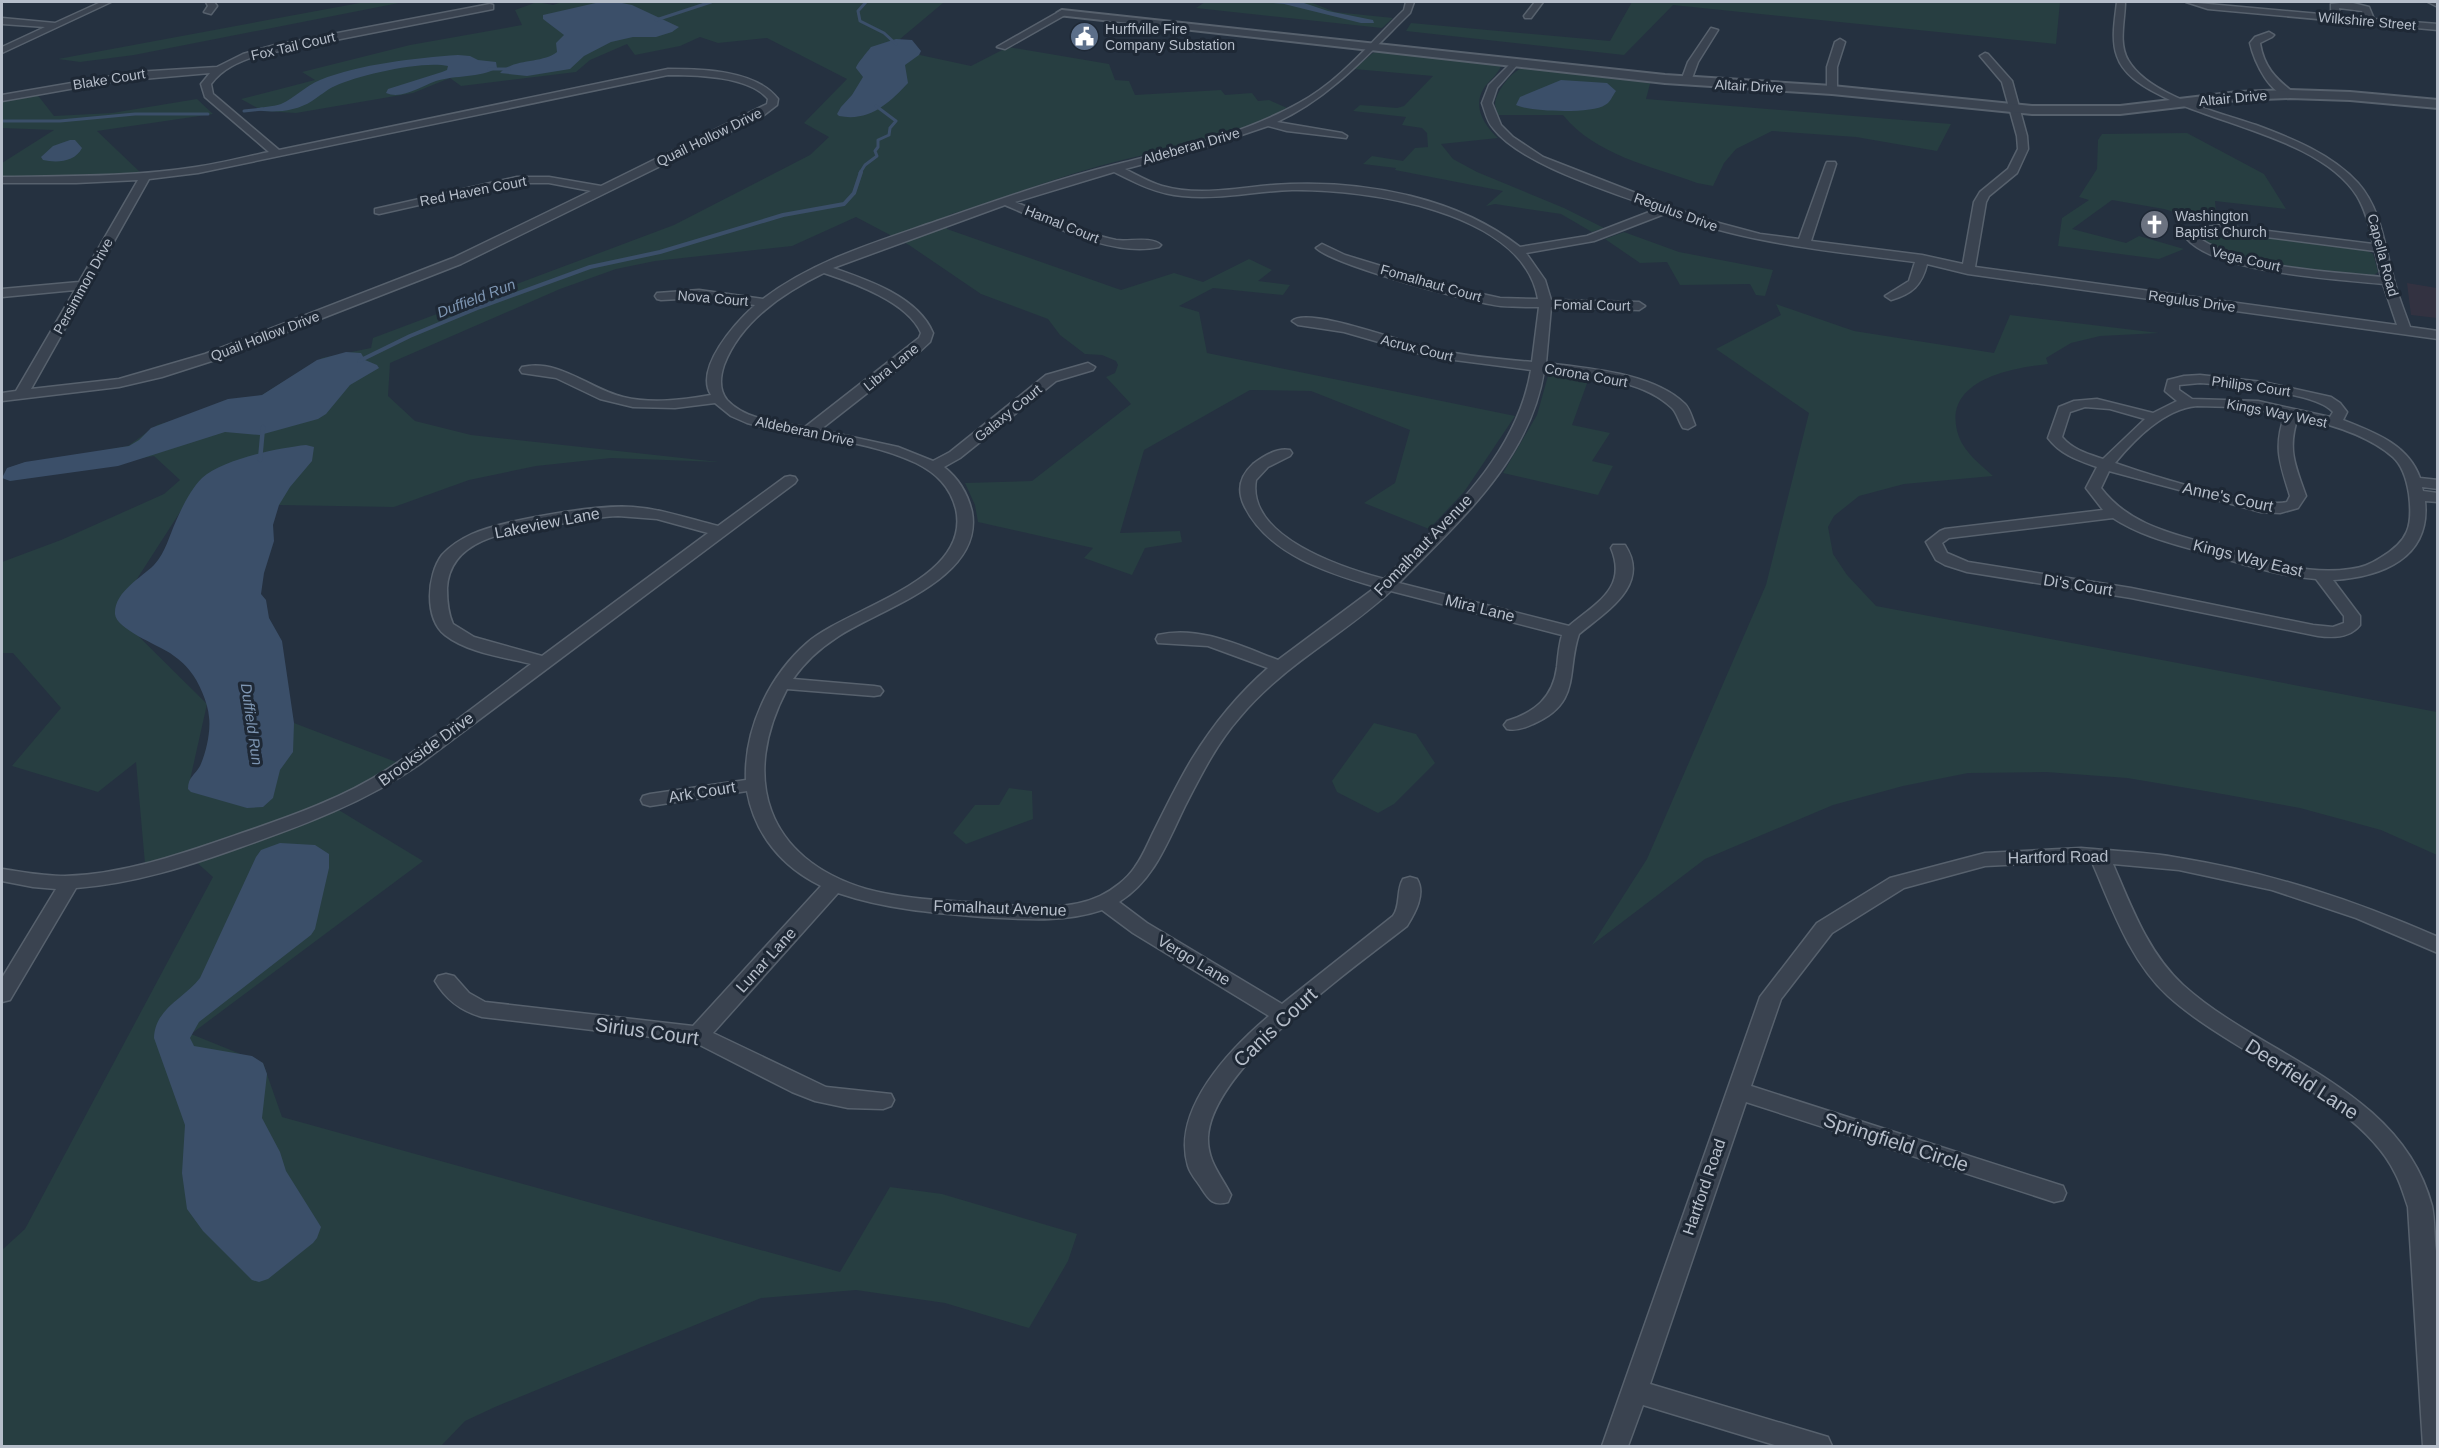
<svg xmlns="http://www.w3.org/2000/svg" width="2439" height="1448" font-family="Arial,sans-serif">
<rect width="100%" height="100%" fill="#253140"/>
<path fill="#333241" d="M2407,283L2437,288V318L2411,315Z"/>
<path fill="#273e41" d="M365,2H404L134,55L80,62L58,59Z
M537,2L553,5L562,2H949L943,3L900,39L920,55L971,66L1008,47L1109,64L1115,80L1129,81L1135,95L1221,90L1225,95L1252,93L1258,101L1269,100L1287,108C1226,141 1155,150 1089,169C1042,183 996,200 949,215L947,229L1121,290L1174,273L1203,282L1249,259L1272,270L1258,281L1290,285L1283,295L1213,288L1179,306L1199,312L1207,353L1515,416L1464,492L1429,529L1364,503L1395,483L1410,430L1311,391L1250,390L1144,450L1120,533L1180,531L1182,542L1145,548L1132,575L1084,558L1093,548L978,522L975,505L965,483L1032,481L1131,404L1106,377L1115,373L1118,365L1116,361L1102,355L1085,354L1060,335L1048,319L981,294L909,245L856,217L792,246L655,261L616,269L560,289L390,363L388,396L415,421L471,435L719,462L611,458L536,466L469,480L394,507L279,505L202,478L115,613L207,704L188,789L280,770L294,723L404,765L337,809L423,861L191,1034L263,1063L282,1117L840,1272L890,1187L942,1194L1077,1234L1068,1261L1029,1328L945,1303L856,1290L761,1298L495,1407L465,1421L441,1446H2V1250L25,1229L213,877L194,860L146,875L136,762L98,792L12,766L61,708L13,653H2V562L61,540L164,494L180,480L154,456L10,481L7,468L128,446L157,425L262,395L322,358L371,348L373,338L674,225L810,155L829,137L804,123L847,79L767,38L718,43L700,37L680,46L635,55L627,44L590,60L576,72L461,86L450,78L413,93L296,113L263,111L241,99L315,80L302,72L410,45L522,25L515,10Z
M1205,2H1310L1335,12L1393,18L1382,28L1196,8Z
M1632,2H2060L2056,44L1673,5L1624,55L1406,31L1411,23L1610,41Z
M1381,51L1501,66C1498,74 1489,81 1484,88C1472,106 1484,125 1498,138L1441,144L1453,159L1477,172L1564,208L1604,228L1592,232L1561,214L1495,204L1486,206L1503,191L1395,170L1396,168L1363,164L1372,156L1403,161L1415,148L1428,147L1427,133L1422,128L1402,125L1406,117L1353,111L1360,105L1397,108L1404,106L1433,76L1354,69L1373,53Z
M1525,67L1651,80L1646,99L1951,124L1937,151L1856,137L1772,131L1736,149L1724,163L1713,186L1697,183C1651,166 1595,155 1563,115H1498C1498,114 1495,105 1495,105C1495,92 1513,69 1525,67Z
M36,93L54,116L112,113L197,99L213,114L97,131L142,174L55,178L2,176V163L54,130L2,128V100Z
M2187,133L2264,174L2286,209L2215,201L2217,225L2164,209L2112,200L2072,229L2126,243L2139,236L2184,249L2159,259L2058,246L2062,218L2089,200L2079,197L2097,169L2098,140L2102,134Z
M2226,231L2362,248L2373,254L2378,272L2374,275H2362C2331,271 2217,261 2201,239L2205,234Z
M1624,232L1679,252L1773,270L1765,296L1756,295L1750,284L1680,285L1667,262L1640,263L1605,239Z
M1776,304L1854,331L1994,353L2010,315L2159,333L2100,336L2071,343L2046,358L2048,364C2010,368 1939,381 1959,437C1965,453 1981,465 1993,476L1904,484L1859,496L1834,516L1828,527L1833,554L1847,575L1876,606L2437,712V855L2381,830L2300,808L2211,792L2127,778L2046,772L1968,773L1903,786L1833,805L1705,859L1592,945L1647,859L1766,585L1809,413L1716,349L1781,315Z
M1563,372L1590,375L1572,425L1610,433L1592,461L1613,466L1598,495L1503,473L1537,415L1548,376Z
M1374,723L1416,734L1435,763L1394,804L1378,813L1337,792L1332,781Z
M1009,788L1032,791L1033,819L966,844L953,833L975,805H999Z"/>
<path fill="#3b4f69" d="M600,2H617L632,5L679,27L672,32L656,37H633L611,42L584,56L570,69L527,76L500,73C513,58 542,64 557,52L556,43L564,35L543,19V15Z
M1262,2H1301L1328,11L1373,20L1374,23H1361L1284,4Z
M896,39L912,40L921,51L919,55L905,65L908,83C889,103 870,122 839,116L837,114L841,107L852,95L863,77L856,68C856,65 868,51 871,47Z
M458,55L470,56L478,60L496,62L497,68C480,78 455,75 436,81C421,86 402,100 386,93L388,89L442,72L447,70L448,66C424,60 358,75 335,86C326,90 320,96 312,101C295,112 273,113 254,110C262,106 272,107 281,104C295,98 305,86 320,80C360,64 415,58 458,55Z
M1561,80L1607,83L1616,91C1612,96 1611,102 1605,105C1593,114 1529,112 1516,105L1520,97Z
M70,140H75L82,148C75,162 57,163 43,160L41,157L53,146Z
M346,352L361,353L365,360L377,365L379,368L350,385L326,414L318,419L260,435L225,432L118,466L10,481L2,478L7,468L25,462L129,446L139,440L151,428L228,399L262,395L317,360Z
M306,445L314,447L312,461L290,487L279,505L273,525L274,541L264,573L261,594L266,600L269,618L282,641L294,723L293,752L280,770L273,798L263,807L247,808L191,792L188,789C188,777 195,775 200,766C206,753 211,731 209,717C208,703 199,682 190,671C185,664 177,658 170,653C158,645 116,629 115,614C114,592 141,578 154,565C166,552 169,536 176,521C182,507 191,489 202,478C223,459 278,448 306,445Z
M280,843L315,845L329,854V868L315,929L311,935L199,1022L190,1038L194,1046L252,1056L263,1063L267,1074L262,1118L280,1152L286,1171L321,1227L317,1238L313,1243L268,1279L259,1282L252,1280L203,1231L187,1209L182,1173L185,1125L154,1038C155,1008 184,999 200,978L256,857L261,850Z"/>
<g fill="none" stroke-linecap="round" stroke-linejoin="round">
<path stroke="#3b4f69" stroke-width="3" d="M866,2L858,11L860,21L884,33L896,44
M656,20L711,2
M489,69H509
M244,111L262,109
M2,121H60L135,114H208
M860,173L865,165L877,156L875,151L878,147V140L889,135L890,128L896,121L876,106"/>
<path stroke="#3b4f69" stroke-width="4" d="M359,361L410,336L480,307L590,267L660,252L783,215L844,204L854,193L861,172"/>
<path stroke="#3b4f69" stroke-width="4.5" d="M260,460L263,427"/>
<defs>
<path id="minor" d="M101,2H111L2,53V47L45,27L2,24V18L55,23Z
M206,2H214L217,6L211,14L204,12L208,6Z
M1406,2H1414L1410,13C1368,54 1331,97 1277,122L1342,133L1347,136L1346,138L1287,131L1268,126L1206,147L1125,169C1137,175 1149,182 1162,186C1204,198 1248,185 1290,184C1367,181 1458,198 1520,247L1587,236L1657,209C1613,192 1521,165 1493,128C1487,122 1485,111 1482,103L1489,85L1514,60L1519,63L1497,88L1492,103L1501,125L1513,137L1543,157L1700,218L1760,234L1799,239L1826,164L1827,162H1835L1836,164L1811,241L1922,255L1963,264L1974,202L1980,192L2008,169L2018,149L2017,136L2002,82L1980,56L1985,53L1988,54L2012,81L2027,136L2028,149L2017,173L1989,196L1986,202L1975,267L2397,325L2383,284C2337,279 2217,273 2187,239L2193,230L2219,225L2373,244C2370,228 2366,211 2357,196C2320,138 2214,125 2156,93C2141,85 2123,74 2117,56C2111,40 2115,19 2117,2H2125C2125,20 2118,43 2128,60C2149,96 2218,112 2256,125C2291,138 2332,154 2358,183C2381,209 2384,244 2393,276C2397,293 2404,310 2410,327L2438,331V339L1968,274L1927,264C1922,285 1912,294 1891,300L1885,296L1909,281L1915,262C1832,251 1747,244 1667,213L1594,241L1526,253L1545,280L1551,300L1639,302L1645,306L1639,310L1551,307L1546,363C1587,368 1654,373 1685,404C1690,409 1692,418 1695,425L1688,429L1683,428C1679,422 1677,413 1672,408C1641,378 1585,376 1544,371C1530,460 1458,522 1399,583L1569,626C1596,603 1628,588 1611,548L1613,545H1625C1651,585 1607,611 1579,634C1566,672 1582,703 1533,724C1525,728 1516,731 1507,729L1504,725L1507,721C1535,712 1553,698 1557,667C1558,656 1559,645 1562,635L1391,591C1342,636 1283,665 1240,717C1217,743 1201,775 1185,806C1167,843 1154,880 1119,902L1147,923L1282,1004L1393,916C1401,905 1396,891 1403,879L1410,877L1417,879C1426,894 1415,913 1407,926C1354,968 1212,1067 1208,1137C1207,1161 1221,1175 1231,1195L1228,1202C1212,1207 1208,1198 1200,1186C1196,1180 1190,1173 1188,1166C1171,1110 1230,1049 1269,1016L1133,933L1102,910C1063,923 1023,919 983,917C933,913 885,909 838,893L713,1033L826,1087L891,1094L894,1100L891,1106L883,1109L848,1108L815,1101L792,1092L694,1042L482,1017C461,1011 446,1000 435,981L438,976L446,974L454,976L469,993L485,1002L693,1026L821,886C782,867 755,835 747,791L650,806L643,804L641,800L643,796L650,794L746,780C744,729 769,676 807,643C848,607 972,581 956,509C950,486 936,473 916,463C864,438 802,438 747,423L731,416L715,403L675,408L633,407L600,399L556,378L522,373L520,370L522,367C558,358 590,389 623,397C652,404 682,400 711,395C694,368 736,322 755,305L699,298L661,300L657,299L655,296L657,293L699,290L763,299C814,260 877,242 937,221C995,201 1054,180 1114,165C1177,149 1242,135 1299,103C1340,81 1371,42 1404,10ZM1114,172C1136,183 1157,194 1182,196C1219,200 1255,191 1292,190C1364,189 1523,210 1538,299L1500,298L1450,287L1345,255L1322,244L1316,248C1333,265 1473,303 1501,306C1514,307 1526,307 1539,307L1532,362C1498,359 1464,356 1431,349C1407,344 1308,306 1292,321L1298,325L1344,332L1431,357L1531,370C1516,459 1445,518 1384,579C1343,568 1246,537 1256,480L1268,467L1290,456L1292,453L1290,450C1278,447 1262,457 1253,464C1240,476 1237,490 1244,505C1267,554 1328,573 1376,587L1278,660C1241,646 1199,625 1158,635L1156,639L1158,643L1208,646L1268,668C1238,694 1213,725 1192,759C1178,782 1166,807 1154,831C1148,843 1143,856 1135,867C1127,879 1113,890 1100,896C1064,913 1017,905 979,903C941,900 902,899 866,889C766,859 740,778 787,689L874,696L880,695L883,691L880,687L874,686L793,679C805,662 819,649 836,638C878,609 984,580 972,512C968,494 958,478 944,467L960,458L1056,381L1093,370L1095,367L1088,363L1046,375L950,452L933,461L898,447L820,430L917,354L930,342L933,333C918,297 868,280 833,268L1005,205C1048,223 1111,258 1159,247L1161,245C1151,236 1129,242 1116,240C1081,233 1048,215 1015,202ZM2219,231L2375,251L2381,277C2328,271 2243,269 2199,238L2201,235ZM824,273C854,283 908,302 921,333L919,338L805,427C781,423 745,420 727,400C719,390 720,377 724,365C741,321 783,293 824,273Z
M1535,2H1543L1531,18H1525L1524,16Z
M2186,2L2331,15V4L2349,2L2369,7L2374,19L2438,24V30L2208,9ZM2339,8L2362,11L2365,18L2340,15Z
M2428,2H2438V7Z
M490,4L493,5V9L259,55C240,61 223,68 211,84L213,94L279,150L668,69C702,69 756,70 778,99L777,105L764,115L461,264L215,360L162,377L119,387L2,401V393L16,391L75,290L2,297V289L79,282L138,180L76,183H2V177C67,176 132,177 196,167C221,163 245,157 269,152L205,97L201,84L210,73L109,82L2,101V95L136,72L217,67L243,54L275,45ZM668,75C696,75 749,76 768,99L767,104L601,186L549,177H517L375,209V213L379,214L517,183H549L591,191L453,258L205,354L119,379L31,389L149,179L198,173Z
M1062,10L1066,13L1065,15L1005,49L997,47Z
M1711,28L1718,30L1698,62L1691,81L1683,83L1681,81L1688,62Z
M2269,32L2274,35L2272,37L2260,43C2264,67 2275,78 2293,92V96C2271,99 2254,61 2250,43L2255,37Z
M1840,39L1845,42L1837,67V90L1832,93L1827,90V67L1835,42Z
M2200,375L2263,382L2331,397L2340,403L2347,412L2343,420C2373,432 2408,444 2420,478L2438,480V489L2422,487L2423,491L2438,493V502L2425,501C2431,558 2382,577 2333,580L2360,616V625C2350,638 2333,638 2318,636L2131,598L1967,572L1945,565L1936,560L1926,542L1940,531L1945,529L2103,510L2086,488L2097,467C2078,460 2061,455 2048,438L2059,407L2074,401L2097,399L2153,413L2177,401L2165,391L2168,380L2184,376ZM2200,383C2227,385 2317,392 2333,412L2330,417L2258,401L2192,399L2179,390V385ZM2197,406L2234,407L2285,414C2273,448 2280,463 2290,496L2287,502C2257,509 2149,475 2115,463C2135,439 2164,409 2197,406ZM2085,407L2110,409L2145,419L2103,459C2088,454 2073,450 2062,437L2070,412ZM2298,417C2330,424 2368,435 2393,457C2403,466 2407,481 2409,494C2413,526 2409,541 2380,558C2371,564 2361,568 2350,569C2303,576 2256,558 2212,545C2170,533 2128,524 2101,488L2109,471L2261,512L2280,513L2298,508L2306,496C2295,465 2287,449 2298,417ZM2113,518C2142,537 2175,544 2208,554C2243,564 2279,576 2316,579L2344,616V623L2333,627L2313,625L2131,588L1968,562L1947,553L1942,543L1949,538Z
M790,476L795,477L797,480L795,483L420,764C365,802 304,825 241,847C188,866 133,884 76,888L10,1000L2,1002V978L56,889L33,887L2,881V869C23,872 43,876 65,876C126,874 184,853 242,833C292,816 343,798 388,769C437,737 484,699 531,664C504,657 468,653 445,635C424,618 427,575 442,555C450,546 461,539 472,534C504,520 598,504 633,507C662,509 690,519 718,526L785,477ZM618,516L657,519L708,533L542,656L474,637L453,624C448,613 447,600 447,588C450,536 513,531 554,525C576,521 597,517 618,516Z
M2081,848C2113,851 2148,852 2180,858C2272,873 2353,900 2438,937V953L2356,918L2272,890L2179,870L2113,864C2131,906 2148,953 2183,985C2264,1058 2401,1088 2432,1206C2435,1220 2434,1237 2436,1251C2439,1316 2438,1382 2438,1446H2423L2408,1207C2404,1196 2401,1184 2395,1173C2359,1099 2230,1053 2168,996C2130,961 2112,908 2092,862L2081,861L1985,866L1904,888L1832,933L1781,999L1751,1086L2063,1186L2066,1193L2063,1200L2054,1202L1746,1102L1650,1384L1818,1434L1828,1437L1832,1446H1778L1643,1405L1628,1446H1602L1760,997L1817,923L1890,878L1985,853Z"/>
<path id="tertiary" d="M1062,10L1665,75L1832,86L2032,106H2120L2238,92L2290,90L2350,92L2438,100V108L2350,100L2290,98L2238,100L2120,114H2032L1832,94L1665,83L1058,15L1057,13Z"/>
</defs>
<use href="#minor" stroke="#57616d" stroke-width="3"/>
<use href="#tertiary" stroke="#57616d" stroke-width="4"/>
<use href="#minor" fill="#3a4350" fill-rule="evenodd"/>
<use href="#tertiary" fill="#3a4350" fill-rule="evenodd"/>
</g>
<defs>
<symbol id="civic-disc" viewBox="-11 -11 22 22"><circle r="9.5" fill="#5c6f8a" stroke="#1e2835"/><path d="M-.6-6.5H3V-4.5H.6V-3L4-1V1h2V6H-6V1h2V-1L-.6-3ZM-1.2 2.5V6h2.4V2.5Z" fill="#fff"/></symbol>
<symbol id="church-disc" viewBox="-11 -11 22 22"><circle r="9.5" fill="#6b7280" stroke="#1e2835"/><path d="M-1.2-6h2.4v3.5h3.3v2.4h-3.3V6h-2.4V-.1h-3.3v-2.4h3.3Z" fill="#fff"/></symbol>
</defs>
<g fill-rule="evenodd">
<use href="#civic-disc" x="1068" y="20" width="33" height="33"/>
<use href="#church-disc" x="2138" y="208" width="33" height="33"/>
</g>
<g text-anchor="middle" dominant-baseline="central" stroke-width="6" stroke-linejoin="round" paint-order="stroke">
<g font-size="14" fill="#b6beca" stroke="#1e2835">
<text transform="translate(2367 21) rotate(5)">Wilkshire Street</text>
<text transform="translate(293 46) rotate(-13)">Fox Tail Court</text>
<text transform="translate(109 79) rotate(-9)">Blake Court</text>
<text transform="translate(1749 86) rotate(3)">Altair Drive</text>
<text transform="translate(2233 98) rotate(-5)">Altair Drive</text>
<text transform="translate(709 137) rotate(-26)">Quail Hollow Drive</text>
<text transform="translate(1191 146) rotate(-16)">Aldeberan Drive</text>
<text transform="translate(473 191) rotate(-11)">Red Haven Court</text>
<text transform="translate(1676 212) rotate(20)">Regulus Drive</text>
<text transform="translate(1062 224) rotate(22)">Hamal Court</text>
<text transform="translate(2383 255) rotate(75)">Capella Road</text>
<text transform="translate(2246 259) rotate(13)">Vega Court</text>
<text transform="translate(1431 283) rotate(16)">Fomalhaut Court</text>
<text transform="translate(83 286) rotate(-61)">Persimmon Drive</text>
<text transform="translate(713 298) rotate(5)">Nova Court</text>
<text transform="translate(2192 301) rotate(8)">Regulus Drive</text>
<text transform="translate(1592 305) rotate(1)">Fomal Court</text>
<text transform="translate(265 336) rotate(-21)">Quail Hollow Drive</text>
<text transform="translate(1417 348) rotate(14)">Acrux Court</text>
<text transform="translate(891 367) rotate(-39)">Libra Lane</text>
<text transform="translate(1586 375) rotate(10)">Corona Court</text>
<text transform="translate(2251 386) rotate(8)">Philips Court</text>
<text transform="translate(1008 413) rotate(-39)">Galaxy Court</text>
<text transform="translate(2277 413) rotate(11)">Kings Way West</text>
<text transform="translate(805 431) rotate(12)">Aldeberan Drive</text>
</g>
<g font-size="14" fill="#b6beca" stroke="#1e2835" text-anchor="start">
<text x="1105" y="29">Hurffville Fire<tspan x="1105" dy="16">Company Substation</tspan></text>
<text x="2175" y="216">Washington<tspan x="2175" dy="16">Baptist Church</tspan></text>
</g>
<g font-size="15" font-style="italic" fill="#7d95b2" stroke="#1e2835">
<text transform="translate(476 298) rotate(-21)">Duffield Run</text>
<text transform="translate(252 724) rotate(82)">Duffield Run</text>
</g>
<g font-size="16" fill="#b6beca" stroke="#1e2835">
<text transform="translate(2228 497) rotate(12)">Anne's Court</text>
<text transform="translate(547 523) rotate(-11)">Lakeview Lane</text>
<text transform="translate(1423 545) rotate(-46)">Fomalhaut Avenue</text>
<text transform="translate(2248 558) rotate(14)">Kings Way East</text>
<text transform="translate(2078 585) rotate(9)">Di's Court</text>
<text transform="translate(1480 608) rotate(14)">Mira Lane</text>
<text transform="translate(426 749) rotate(-36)">Brookside Drive</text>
<text transform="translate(702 792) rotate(-9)">Ark Court</text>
<text transform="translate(2058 857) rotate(-1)">Hartford Road</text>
<text transform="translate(1000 908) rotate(2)">Fomalhaut Avenue</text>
<text transform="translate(766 960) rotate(-48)">Lunar Lane</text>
<text transform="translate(1194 960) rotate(31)">Vergo Lane</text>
<text transform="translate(1704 1187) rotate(-71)">Hartford Road</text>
</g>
<g font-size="20" fill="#b6beca" stroke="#1e2835">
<text transform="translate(1275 1027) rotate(-43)">Canis Court</text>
<text transform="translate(647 1031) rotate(8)">Sirius Court</text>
<text transform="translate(2302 1079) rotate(33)">Deerfield Lane</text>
<text transform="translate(1896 1142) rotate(18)">Springfield Circle</text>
</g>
</g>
<rect width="2439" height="1448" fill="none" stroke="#b6beca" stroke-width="6"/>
</svg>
